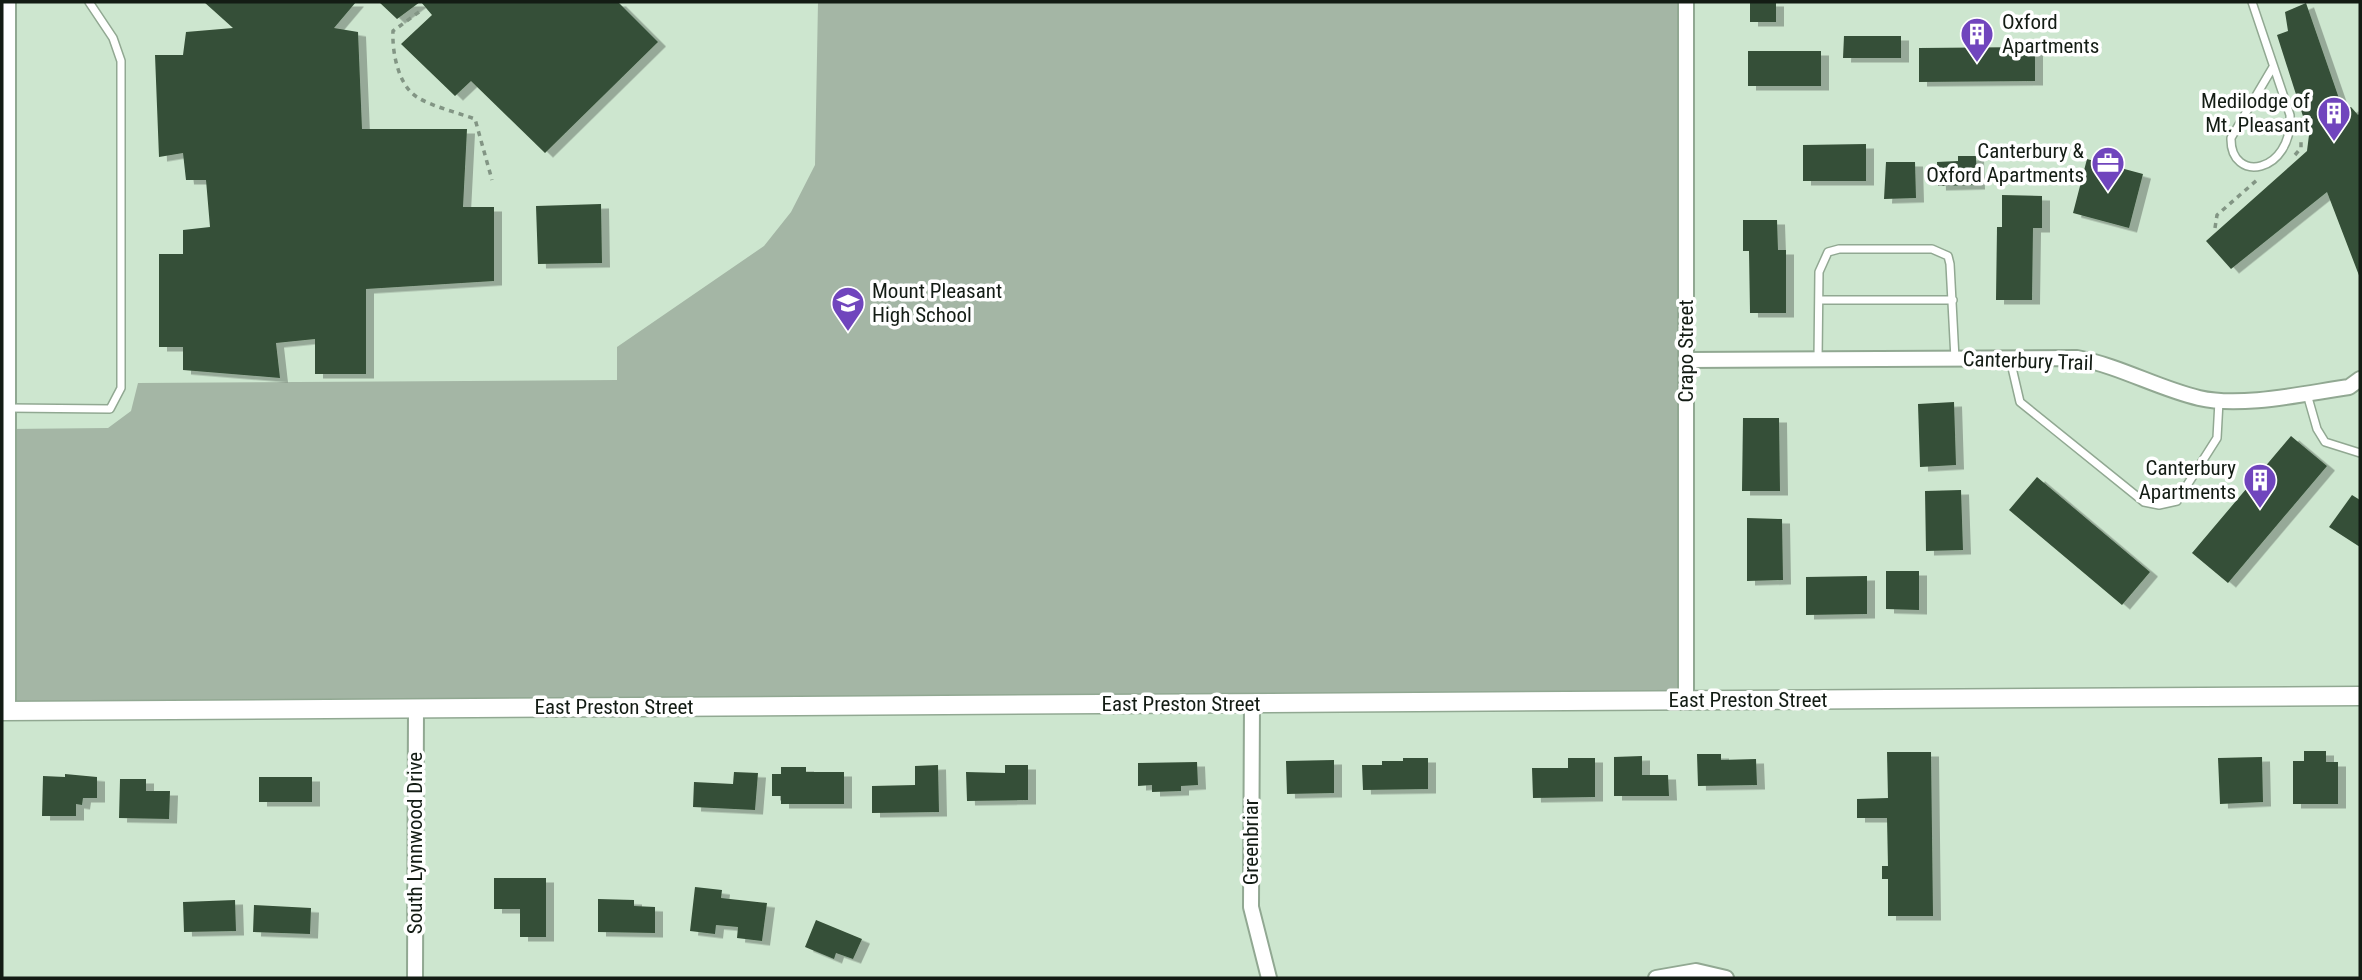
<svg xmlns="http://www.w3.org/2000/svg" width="2362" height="980" font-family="'Roboto Condensed',sans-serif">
<defs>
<filter id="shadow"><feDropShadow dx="8" dy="4.5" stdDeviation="0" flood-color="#0004"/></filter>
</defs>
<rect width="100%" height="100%" fill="#cde6cf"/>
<path fill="#a4b6a5" d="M818,2H1686V700L8,711V429L108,428L131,411L138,383L617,380V347L764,246L791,212L815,165Z"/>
<path fill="#354f37" filter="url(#shadow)" d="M204,2H356L334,28L358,32L362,129H467L463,207H494V281L366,289V374H315V339L276,343L280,378L183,370V347H159V254H183V230L210,227L206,180H186L183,153L159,157L155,55H183L186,32L233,28Z
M379,2H420L397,19Z
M421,2H618L658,42L545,153L471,81L455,96L401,44L432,15Z
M1750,2H1776V22H1750Z
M2306,3L2343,110L2351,107L2358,115L2360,113V278L2327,192L2231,269L2206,241L2307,151L2309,135L2277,35L2288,31L2285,12Z
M1844,36H1901V58H1843Z
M2035,47V81L1919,82V48Z
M1748,51H1821V86H1748Z
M1866,144V181H1803V145Z
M1958,156H1976L1977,185L1938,186L1937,162L1958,161Z
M2087,159L2143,174L2129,228L2073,213Z
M1886,162H1915L1916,198L1884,199Z
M2002,195L2042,196V228H2033L2032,300H1996L1997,227H2002Z
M601,204L602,263L538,264L536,206Z
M1743,220H1777L1778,250H1786V313H1750L1749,251H1743Z
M1954,402L1956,465L1920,467L1918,404Z
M1743,418H1779L1780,491H1742Z
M2291,436L2327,466L2228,583L2192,553Z
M2037,477L2150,572L2122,605L2009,510Z
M1961,490L1963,550L1926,551L1925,491Z
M2352,495L2360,500V547L2329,527Z
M1747,518L1782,519L1783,580L1747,581Z
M1886,571H1919V610L1886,609Z
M1867,576V614L1806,615V577Z
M2304,751H2326V762H2338V804H2293V761H2304Z
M1887,752H1931L1933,916H1888V879H1882V866H1888L1887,818H1857V799L1888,798Z
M1697,754H1721V760L1756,759L1757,785L1698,786Z
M1642,756V775H1668L1669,796H1614V757Z
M2262,757L2263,802L2220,804L2218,758Z
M1403,758H1428V789L1363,790L1362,765H1382V761H1403Z
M1568,758H1595V797L1533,798L1532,768H1568Z
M1334,760V793L1287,794L1286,761Z
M1197,762L1198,785L1181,786V791L1152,792V785L1138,786V763Z
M938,765L939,812L872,813V786L915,785V766Z
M1005,765H1028V800L967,801L966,772L1005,773Z
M781,767H806V772H844V804H781V796H772V774H781Z
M734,772L758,773L755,810L693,807L694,782L733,784Z
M65,774L97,777V798H83L82,805L76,804V816H42L43,776L65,777Z
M259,777H312V802H259Z
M120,779H146V791H170L169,819L119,818Z
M494,878H546V937H520V909H494Z
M695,887L722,890L721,898L767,903L762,941L737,938L738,927L716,925L715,934L690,931Z
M598,899L634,900V906L655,907V933L598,932Z
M235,900L236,931L184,932L183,902Z
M254,905L311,908L310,934L253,932Z
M816,920L862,939L853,959L836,953L834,959L805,947Z"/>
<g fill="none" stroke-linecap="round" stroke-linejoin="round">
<defs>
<path id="service" d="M2252,2L2290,115C2293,174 2230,184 2231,138L2273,67
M1819,300H1953
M1818,359L1819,272L1828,252L1839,249H1932L1948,256L1950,264L1955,359
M2010,359L2020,402L2144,502L2159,505L2177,501L2217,438L2219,401
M2307,394L2317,429L2325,442L2360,453
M8,408L110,409L121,388V61L113,38L89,2"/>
<path id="minor" d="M1686,2V700
M1687,360L2077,358C2120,366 2157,388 2199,398C2242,408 2306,393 2349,387L2360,379
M1252,703L1251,907L1269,978
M8,711V2
M415,978L416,708
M1656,978L1696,971L1726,978"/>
<path id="tertiary" d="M2,711L2360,696"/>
</defs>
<use href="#service" stroke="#91a892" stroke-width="10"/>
<use href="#minor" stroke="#91a892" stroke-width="18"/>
<use href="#tertiary" stroke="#91a892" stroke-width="21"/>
<path stroke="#829584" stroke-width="3.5" stroke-dasharray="5 5" stroke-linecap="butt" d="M419,12L393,31C392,52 398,85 417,97C433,107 456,112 475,119L492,180
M2295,155L2301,148V141
M2215,228L2217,215L2257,180"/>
<use href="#service" stroke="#fff" stroke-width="7"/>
<use href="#minor" stroke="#fff" stroke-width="14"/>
<use href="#tertiary" stroke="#fff" stroke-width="18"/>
</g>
<defs>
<symbol id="building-pin" viewBox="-11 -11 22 30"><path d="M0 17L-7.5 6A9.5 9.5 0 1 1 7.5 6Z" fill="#7045bd" stroke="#fff"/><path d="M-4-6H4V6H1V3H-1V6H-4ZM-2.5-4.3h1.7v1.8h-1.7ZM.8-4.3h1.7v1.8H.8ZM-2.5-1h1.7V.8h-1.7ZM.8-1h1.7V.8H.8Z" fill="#fff"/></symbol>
<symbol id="office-pin" viewBox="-11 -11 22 30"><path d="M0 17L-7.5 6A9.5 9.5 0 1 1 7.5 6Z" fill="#7045bd" stroke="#fff"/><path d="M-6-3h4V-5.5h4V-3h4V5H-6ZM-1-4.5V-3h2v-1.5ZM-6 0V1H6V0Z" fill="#fff"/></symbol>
<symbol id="school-pin" viewBox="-11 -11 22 30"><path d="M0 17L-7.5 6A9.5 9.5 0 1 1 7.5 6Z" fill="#7045bd" stroke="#fff"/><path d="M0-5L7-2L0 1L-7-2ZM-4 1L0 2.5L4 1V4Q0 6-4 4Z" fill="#fff"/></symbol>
</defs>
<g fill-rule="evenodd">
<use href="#building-pin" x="1958" y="15" width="38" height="52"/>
<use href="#building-pin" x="2315" y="94" width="38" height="52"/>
<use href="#office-pin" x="2089" y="144" width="38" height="52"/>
<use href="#school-pin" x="829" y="284" width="38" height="52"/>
<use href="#building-pin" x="2241" y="461" width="38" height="52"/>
</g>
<g text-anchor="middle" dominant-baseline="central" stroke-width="7" stroke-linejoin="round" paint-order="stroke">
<g font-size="21" fill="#131c14" stroke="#fff" text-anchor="end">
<text x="2002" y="22" text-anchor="start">Oxford<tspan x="2002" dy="24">Apartments</tspan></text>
<text x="2310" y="101">Medilodge of<tspan x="2310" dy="24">Mt. Pleasant</tspan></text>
<text x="2084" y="151">Canterbury &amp;<tspan x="2084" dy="24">Oxford Apartments</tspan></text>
<text x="872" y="291" text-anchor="start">Mount Pleasant<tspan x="872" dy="24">High School</tspan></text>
<text x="2236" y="468">Canterbury<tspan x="2236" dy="24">Apartments</tspan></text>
</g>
<g font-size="21" fill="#131c14" stroke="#fff">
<text transform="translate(1686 351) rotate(-90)">Crapo Street</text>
<text transform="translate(2028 361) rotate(2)">Canterbury Trail</text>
<text x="1748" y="700">East Preston Street</text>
<text x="1181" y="704">East Preston Street</text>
<text x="614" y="707">East Preston Street</text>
<text transform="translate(1251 842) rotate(-90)">Greenbriar</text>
<text transform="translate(415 843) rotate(-90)">South Lynnwood Drive</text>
</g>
</g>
<rect width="2362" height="980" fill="none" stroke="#131c14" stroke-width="7"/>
</svg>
